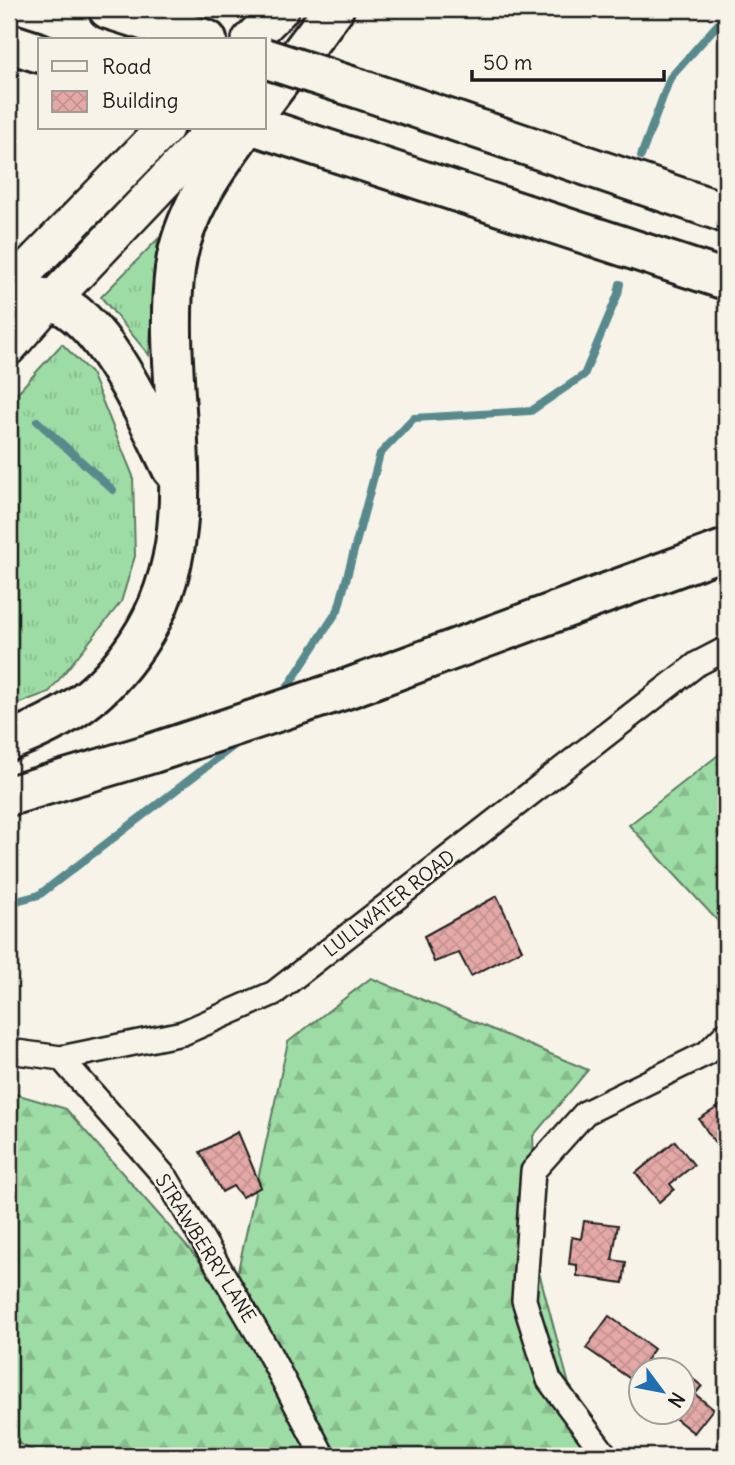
<svg xmlns="http://www.w3.org/2000/svg" width="735" height="1465" font-family="Delius,sans-serif">
<defs>
<pattern id="grass-tufts" width="24" height="20" patternUnits="userSpaceOnUse" patternTransform="scale(1.75)"><rect width="24" height="20" fill="#9ddca5"/><path d="M3 7l-1-3M5 7V3M7 7l1-3M15 17l-1-3M17 17v-4M19 17l1-3" fill="none" stroke="#87bc8d"/></pattern>
<pattern id="forest-firs" width="22" height="20" patternUnits="userSpaceOnUse" patternTransform="scale(1.75)"><rect width="22" height="20" fill="#9ddca5"/><path d="M5 1l3.5 6h-7zM16 11l3.5 6h-7z" fill="#87bc8d"/></pattern>
<pattern id="building-cross-hatch" width="8" height="8" patternUnits="userSpaceOnUse" patternTransform="scale(1.75)"><rect width="8" height="8" fill="#e4a9a7"/><path d="M0 0l8 8M0 8l8-8" fill="none" stroke="#c3918f"/></pattern>
</defs>
<rect width="100%" height="100%" fill="#f7f3e8"/>
<filter id="ink" filterUnits="userSpaceOnUse"><feTurbulence type="fractalNoise" baseFrequency=".0143" numOctaves="2"/><feDisplacementMap in="SourceGraphic" scale="14" xChannelSelector="R" yChannelSelector="G"/><feConvolveMatrix kernelMatrix="1 2 1 2 8 2 1 2 1" color-interpolation-filters="sRGB"/></filter>
<g filter="url(#ink)">
<path fill="url(#grass-tufts)" stroke="#5c7c60" stroke-width="2" d="M158,239L149,355L101,297Z
M62,344L91,373L133,476L135,556L121,602L49,692L9,707V402Z"/>
<path fill="url(#forest-firs)" stroke="#5c7c60" stroke-width="2" d="M726,749V930L629,825Z
M371,978L588,1070L533,1136L539,1272L588,1456H34L33,1451L9,1438V1092L66,1109L232,1298L288,1042Z"/>
<g fill="none" stroke-linecap="round" stroke-linejoin="round">
<path stroke="#598a8d" stroke-width="8" d="M641,156L670,78L726,15
M37,421L113,490
M283,694L338,610L380,454L414,418L531,411L584,375L618,294L620,284
M9,903L39,895L240,741"/>
</g>
<path fill="url(#building-cross-hatch)" stroke="#1c1c1c" stroke-width="2" d="M497,896L522,950L471,976L459,953L434,962L424,936Z
M726,1102V1149L721,1152L699,1119Z
M238,1132L261,1187L242,1197L233,1186L222,1192L200,1152Z
M675,1141L694,1165L670,1184L674,1189L659,1202L636,1173Z
M584,1221L618,1225L612,1260L626,1262L623,1283L577,1276V1265L569,1264L572,1237L581,1239Z
M609,1316L654,1349L632,1380L586,1348Z
M682,1371L702,1386L695,1394L713,1409L694,1433L667,1412H682Z
M726,1433V1456H711Z"/>
<g fill="none" stroke-linecap="round" stroke-linejoin="round">
<defs>
<path id="minor" d="M9,1051L61,1058L183,1033L274,993L697,664L726,649
M61,1058L167,1179L268,1351L323,1456
M606,1456L549,1380L524,1300L533,1171L585,1113L707,1053L726,1034"/>
<path id="secondary" d="M9,349L52,300"/>
<path id="primary" d="M250,40L281,9
M9,288L165,128
M52,300L215,128"/>
<path id="motorway" d="M108,9L207,40
M9,43L40,53
M360,89L726,213
M264,102L334,9
M262,128L726,280
M9,299C22,298 39,295 52,300C106,320 148,420 172,469
M9,741C66,719 102,696 137,644C214,531 159,395 175,269C182,216 214,170 245,128
M9,796L153,753L346,689L726,549"/>
</defs>
<use href="#minor" stroke="#1c1c1c" stroke-width="28"/>
<use href="#secondary" stroke="#1c1c1c" stroke-width="37"/>
<use href="#primary" stroke="#1c1c1c" stroke-width="40"/>
<use href="#motorway" stroke="#1c1c1c" stroke-width="44"/>
<use href="#minor" stroke="#f7f3e8" stroke-width="23"/>
<use href="#secondary" stroke="#f7f3e8" stroke-width="32"/>
<use href="#primary" stroke="#f7f3e8" stroke-width="35"/>
<use href="#motorway" stroke="#f7f3e8" stroke-width="38"/>
<defs>
<path id="motorway-bridge" d="M264,58L360,89"/>
</defs>
<use href="#motorway-bridge" stroke="#1c1c1c" stroke-width="44" stroke-linecap="butt"/>
<use href="#motorway-bridge" stroke="#f7f3e8" stroke-width="38"/>
</g>
</g>
<g text-anchor="middle" dominant-baseline="central" stroke-width="5" stroke-linejoin="round" paint-order="stroke">
<g font-size="19" fill="#1c1c1c" stroke="#f7f3e8">
<text transform="translate(389 903) rotate(-38)">LULLWATER ROAD</text>
<text transform="translate(206 1248) rotate(58)">STRAWBERRY LANE</text>
</g>
</g>
<rect width="735" height="1465" fill="none" stroke="#f7f3e8" stroke-width="35"/>
<rect x="18" y="18" width="700" height="1430" fill="none" stroke="#1c1c1c" stroke-width="2.5" filter="url(#ink)"/>
<rect x="38" y="38" width="228" height="91" fill="#f7f3e8" stroke="#9f9d96" stroke-width="2"/>
<rect x="52" y="61" width="35" height="10" fill="#f7f3e8" stroke="#9f9d96" stroke-width="2"/>
<text x="102" y="74" font-size="21" fill="#1c1c1c">Road</text>
<rect x="52" y="91" width="35" height="21" fill="url(#building-cross-hatch)" stroke="#9f9d96" stroke-width="2"/>
<text x="102" y="108" font-size="21" fill="#1c1c1c">Building</text>
<g transform="translate(662 1391) rotate(122)"><circle r="33" fill="#f7f3e8" stroke="#9f9d96" stroke-width="2"/>
<path d="M0-5L12 26L0 18L-12 26Z" fill="#1f6fb2"/>
<text y="-10" font-size="19" font-weight="bold" text-anchor="middle" fill="#1c1c1c">N</text>
</g>
<path d="M472 70v10h192v-10" fill="none" stroke="#1c1c1c" stroke-width="3.5"/>
<text x="483" y="70" font-size="21" fill="#1c1c1c" stroke="#f7f3e8" stroke-width="5" paint-order="stroke">50 m</text>
</svg>
